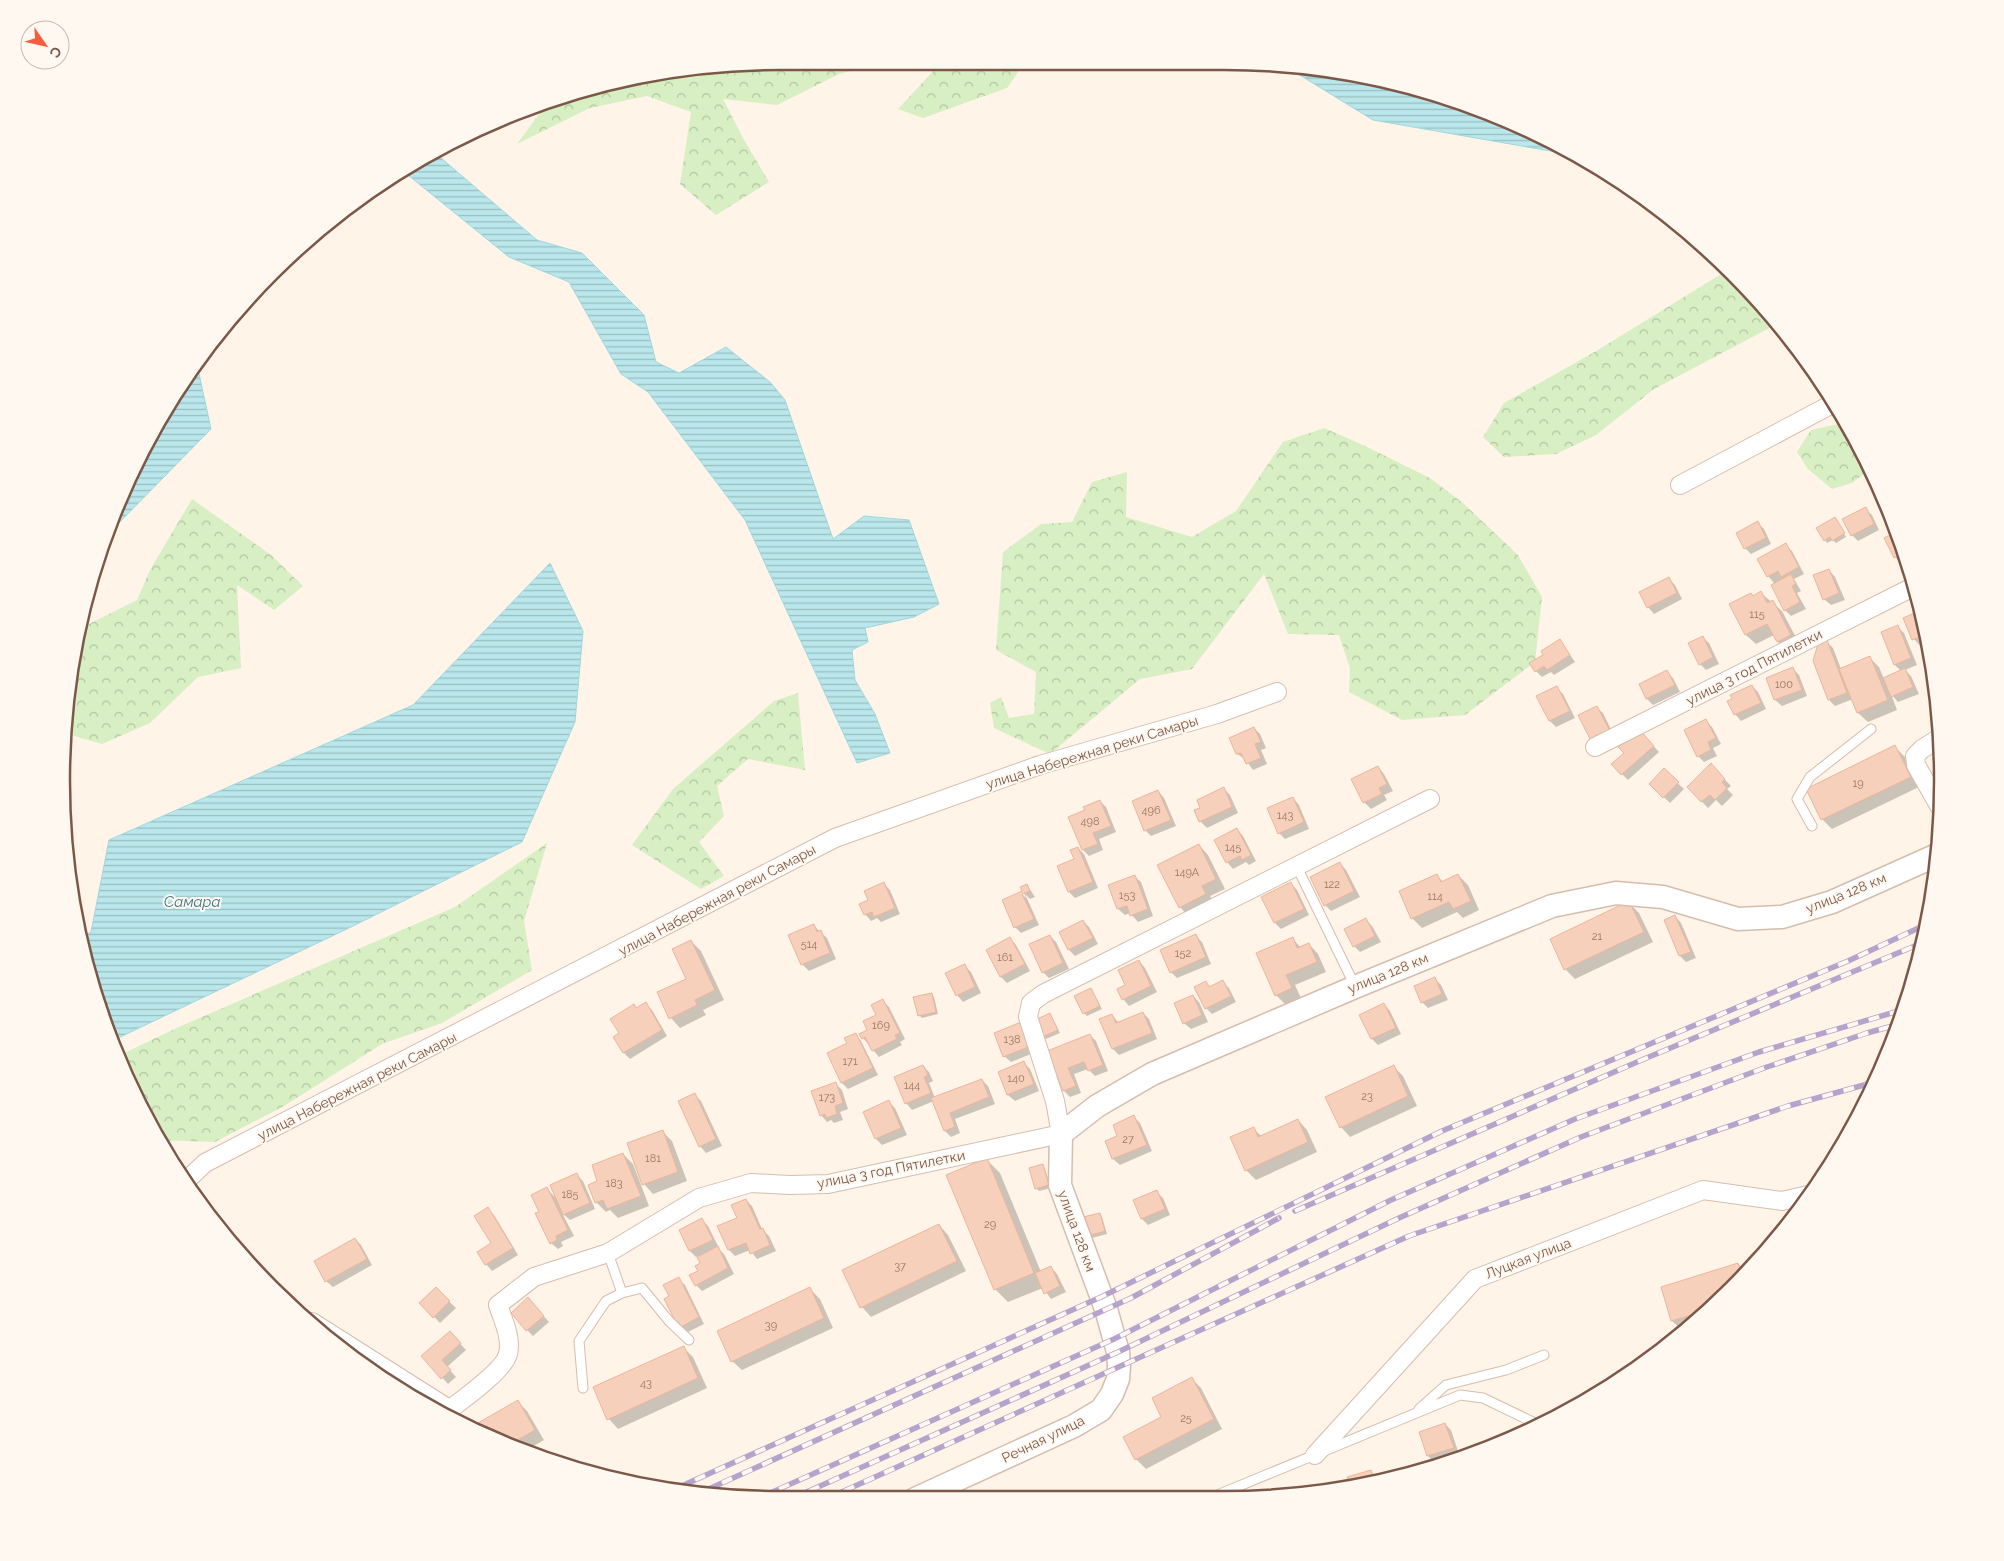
<svg xmlns="http://www.w3.org/2000/svg" width="2004" height="1561" font-family="Raleway,sans-serif">
<defs>
<pattern id="forest-crowns" width="20" height="18" patternUnits="userSpaceOnUse" patternTransform="scale(1.25)"><rect width="20" height="18" fill="#d7efc3"/><path d="M2 6a3 3 0 1 1 6 0M12 15a3 3 0 1 1 6 0" fill="none" stroke="#b3c4a0"/></pattern>
<pattern id="water-rules" width="6" height="5" patternUnits="userSpaceOnUse" patternTransform="scale(1.25)"><rect width="6" height="5" fill="#b9e7eb"/><path d="M0 2.5h6" fill="none" stroke="#9bbec0"/></pattern>
</defs>
<rect width="100%" height="100%" fill="#fff4e7"/>
<path fill="url(#forest-crowns)" d="M780,61L876,62L871,66L839,74L777,105L723,99L743,138L769,182L716,215L680,184L691,112L647,96L590,108L517,144L545,106L594,86Z
M945,62H1025L1007,88L923,118L898,109L937,67Z
M1726,271L1764,306L1777,324L1654,389L1596,435L1556,454L1504,457L1483,437L1504,403L1598,350Z
M1847,422L1869,470L1852,483L1832,489L1808,469L1797,452L1811,430Z
M1324,428L1363,445L1430,478L1463,503L1518,555L1542,597L1535,662L1465,715L1402,720L1349,692L1350,668L1339,635L1288,634L1264,574L1192,669L1140,679L1050,754L994,728L990,703L1001,697L1009,718L1034,714L1036,672L996,650L1003,552L1041,524L1072,522L1092,482L1127,472L1126,517L1192,537L1236,511L1283,442Z
M192,499L271,555L303,586L274,610L237,585L241,668L198,677L150,723L102,744L67,734L81,628L137,600L150,570Z
M798,693L805,770L748,759L717,786L724,816L699,842L724,876L701,889L632,845L673,789L774,701Z
M547,843L524,921L532,970L442,1023L382,1044L284,1106L215,1142L158,1140L122,1054L181,1026L455,907Z"/>
<path fill="url(#water-rules)" stroke="#9ed8de" d="M1285,66L1454,99L1542,136L1573,155L1373,120Z
M434,152L537,240L582,253L644,315L656,362L679,373L726,347L770,382L785,400L833,539L864,516L909,520L939,604L914,617L865,628L868,642L852,650L855,680L875,714L890,753L857,763L745,520L648,392L621,374L569,282L509,257L403,171L421,158Z
M198,369L211,429L113,529L157,421Z
M550,563L583,631L575,722L522,842L349,928L116,1039L86,967L82,937L91,932L109,840L413,705Z"/>
<path fill="#0003" d="M1865,509L1872,515L1879,530L1858,541L1852,535Z
M1838,522L1846,537L1836,543L1833,540L1827,543L1825,540Z
M1758,523L1764,529L1771,544L1751,554L1745,548Z
M1897,533L1907,560L1901,563L1895,557Z
M1785,545L1792,551L1804,574L1794,579L1801,591L1797,593L1806,609L1791,616L1785,610L1775,584L1768,576Z
M1829,570L1835,577L1845,600L1831,605L1824,599Z
M1669,579L1675,585L1682,599L1654,614L1648,607Z
M1761,593L1782,611L1800,645L1787,651L1778,642L1774,635L1756,644L1746,635L1731,605Z
M1919,613L1926,643L1920,646L1914,639Z
M1898,627L1904,633L1917,665L1905,670L1911,676L1919,694L1898,702L1891,694L1897,710L1868,722L1858,713L1853,699L1835,706L1829,700L1815,661L1827,642L1833,648L1841,669L1870,658L1879,667L1884,679L1901,671L1895,665L1882,633Z
M1702,637L1709,643L1719,664L1706,670L1700,664Z
M1560,640L1575,662L1554,675L1551,672L1542,677L1536,671L1545,655Z
M1793,669L1799,675L1807,696L1782,706L1775,700L1767,679Z
M1667,672L1673,678L1680,692L1653,705L1647,699L1640,685Z
M1752,686L1758,692L1766,709L1741,721L1735,714Z
M1557,688L1563,694L1575,718L1556,727L1550,721L1538,697Z
M1596,707L1603,713L1616,740L1599,748Z
M1706,721L1712,727L1721,744L1713,748L1717,756L1704,762L1698,756Z
M1254,728L1260,734L1266,748L1261,750L1267,764L1253,770L1245,759L1237,754L1231,738Z
M1645,737L1659,752L1628,780L1622,774L1625,753Z
M1895,747L1905,757L1919,787L1832,829L1822,819L1808,790Z
M1711,765L1731,786L1727,789L1733,795L1722,806L1716,800L1708,808L1688,787Z
M1378,767L1384,774L1393,791L1384,795L1387,800L1371,809L1364,802Z
M1664,770L1684,789L1670,803L1650,784Z
M1224,789L1230,795L1238,813L1207,828L1200,821L1196,811L1202,808Z
M1158,791L1164,798L1176,826L1151,836L1145,830Z
M1293,798L1299,805L1309,829L1285,839L1279,833Z
M1100,801L1106,807L1116,832L1099,839L1103,850L1089,856L1083,850L1086,811Z
M1237,829L1243,836L1256,861L1249,865L1246,862L1233,869L1227,862Z
M1199,845L1208,855L1225,889L1210,896L1215,904L1189,917L1180,907Z
M1078,848L1084,854L1098,888L1075,898L1069,892L1059,867L1075,860Z
M1340,863L1346,870L1360,897L1331,911L1325,905Z
M1437,875L1443,882L1458,875L1468,885L1479,910L1463,918L1457,912L1422,928L1412,918Z
M1134,876L1141,882L1153,916L1138,922L1130,913L1125,915L1118,909Z
M884,884L890,890L900,914L881,922L877,918L871,921L865,914L870,900Z
M1291,884L1297,890L1309,915L1281,929L1275,923L1263,898Z
M1027,885L1035,897L1030,899L1025,894L1039,925L1021,933L1015,927L1021,893L1026,898L1022,888Z
M1629,903L1639,913L1653,942L1575,979L1565,969Z
M1675,916L1681,923L1696,958L1686,962L1680,956L1665,921Z
M1366,920L1372,926L1381,942L1360,952L1354,946Z
M1083,921L1089,927L1098,944L1075,956L1069,950L1061,933Z
M814,926L827,938L836,959L809,971L802,964Z
M1050,936L1056,942L1069,969L1049,978L1043,972Z
M1196,936L1202,942L1211,964L1177,978L1171,972Z
M1010,938L1016,945L1030,971L1007,983L1001,977L987,951Z
M1293,939L1301,948L1309,944L1318,954L1326,972L1295,985L1301,998L1286,1005L1276,995Z
M691,941L701,951L724,1000L703,1010L706,1015L680,1028L671,1018L688,979Z
M1139,961L1145,968L1157,992L1129,1006L1123,999Z
M965,966L971,972L981,993L963,1002L957,995Z
M1435,979L1441,985L1448,1000L1428,1008L1422,1002Z
M1223,982L1229,988L1236,1002L1212,1014L1206,1008L1205,983L1210,988Z
M1091,989L1102,1009L1087,1016L1084,1013Z
M931,994L934,997L938,1014L922,1018L919,1015Z
M1193,996L1199,1002L1208,1022L1191,1029L1184,1023Z
M883,1001L889,1007L905,1039L900,1042L902,1045L879,1057L863,1038L878,1015Z
M645,1004L652,1010L667,1036L630,1059L624,1053L620,1034L637,1009Z
M1384,1004L1390,1011L1401,1034L1378,1045L1372,1039L1361,1015Z
M1143,1013L1149,1019L1157,1039L1119,1055L1113,1049L1101,1020L1112,1015L1119,1023Z
M1050,1014L1060,1033L1046,1039L1043,1036Z
M1027,1029L1036,1052L1011,1062L1004,1056Z
M855,1034L861,1041L878,1075L848,1089L842,1083L828,1054L848,1044Z
M1090,1035L1096,1041L1108,1071L1095,1076L1088,1069L1074,1074L1081,1093L1070,1097L1064,1091L1048,1052Z
M1024,1063L1030,1069L1039,1091L1015,1101L1008,1095L999,1073Z
M923,1066L929,1072L933,1081L929,1083L935,1098L982,1080L988,1086L995,1104L955,1119L960,1133L951,1137L945,1131L934,1101L912,1110L906,1103Z
M1393,1066L1403,1076L1417,1106L1350,1137L1341,1127Z
M835,1083L842,1090L848,1109L840,1112L843,1120L834,1123L831,1120L827,1122L821,1115Z
M695,1095L701,1101L722,1146L706,1153L700,1146Z
M889,1102L895,1108L907,1135L882,1145L876,1139L865,1113Z
M1134,1117L1140,1123L1152,1151L1120,1165L1113,1159L1106,1142L1119,1136Z
M1298,1120L1307,1130L1317,1152L1256,1180L1246,1170L1253,1128L1262,1137Z
M662,1131L672,1141L687,1181L653,1194L644,1184Z
M623,1154L633,1164L649,1206L618,1218L610,1210L606,1212L596,1202L599,1181Z
M987,1160L1000,1173L1041,1272L1051,1267L1057,1274L1066,1292L1051,1299L1043,1288L1008,1302L995,1289Z
M1043,1166L1045,1169L1051,1188L1039,1191L1036,1188Z
M577,1175L583,1181L595,1209L570,1220L562,1213L574,1236L561,1242L563,1246L558,1249L551,1243L541,1212L547,1189L557,1199Z
M1156,1191L1163,1198L1170,1215L1148,1225L1142,1219L1135,1201Z
M746,1200L752,1206L762,1229L769,1236L776,1251L757,1259L750,1250L735,1256L729,1250L719,1227L738,1218Z
M487,1209L494,1215L518,1255L492,1271L486,1264L492,1244Z
M1100,1214L1102,1217L1107,1234L1092,1238L1089,1235Z
M702,1220L708,1226L718,1246L716,1247L724,1254L734,1274L702,1291L696,1285L702,1264L698,1256L696,1257L690,1251Z
M939,1225L948,1235L966,1271L871,1317L862,1307Z
M355,1239L361,1245L372,1265L333,1287L326,1281Z
M1738,1264L1745,1271L1698,1321L1682,1330L1672,1321Z
M678,1279L685,1285L704,1324L686,1333L680,1327L670,1297Z
M436,1289L456,1308L440,1323L421,1303Z
M810,1289L820,1299L833,1328L742,1370L732,1361Z
M534,1305L549,1322L533,1336L527,1330Z
M456,1339L466,1350L447,1367L456,1377L448,1384L423,1356Z
M683,1347L693,1357L707,1388L618,1429L609,1419Z
M1192,1379L1201,1388L1222,1429L1146,1469L1136,1459Z
M518,1402L527,1411L544,1440L525,1451L505,1445Z
M1445,1424L1451,1430L1459,1454L1442,1459L1446,1463L1429,1467L1435,1463L1428,1456L1421,1433Z"/>
<path fill="#f7d0bc" stroke="#ecb59a" d="M1866,507L1874,524L1851,536L1842,519Z
M1835,517L1845,533L1832,541L1830,537L1824,541L1816,528Z
M1758,521L1766,538L1744,549L1736,533Z
M1897,532L1905,552L1894,558L1884,538Z
M1786,543L1799,567L1781,577L1778,571L1767,577L1757,559Z
M1829,569L1839,593L1823,600L1813,575Z
M1791,574L1796,584L1792,586L1800,602L1784,611L1771,585Z
M1669,577L1677,593L1647,608L1639,592Z
M1761,591L1767,603L1773,600L1791,635L1777,642L1767,624L1745,635L1729,604L1751,593L1753,596Z
M1919,611L1925,635L1912,640L1903,618Z
M1898,625L1911,658L1894,665L1881,632Z
M1703,636L1713,657L1699,665L1688,643Z
M1560,639L1570,655L1547,670L1544,666L1535,672L1529,663L1543,655L1541,651Z
M1827,640L1847,693L1828,700L1813,661L1818,644Z
M1870,656L1888,700L1857,713L1839,669Z
M1793,667L1802,690L1774,700L1766,678Z
M1905,668L1913,687L1891,697L1883,678Z
M1667,670L1675,685L1646,699L1639,684Z
M1752,685L1761,703L1734,715L1727,701L1732,699L1730,695Z
M1557,686L1570,711L1549,721L1536,696Z
M1597,706L1611,733L1592,743L1578,715Z
M1706,719L1716,738L1708,742L1711,750L1697,757L1684,730Z
M1254,727L1261,742L1255,744L1261,758L1246,764L1241,753L1236,754L1229,738Z
M1639,729L1654,746L1621,775L1611,764L1624,753L1618,747Z
M1895,745L1911,777L1821,820L1806,789Z
M1711,763L1725,779L1722,782L1727,788L1715,800L1710,795L1701,802L1687,787Z
M1378,766L1387,784L1379,788L1382,794L1363,803L1351,779Z
M1664,768L1679,782L1663,798L1649,784Z
M1224,787L1232,807L1199,822L1194,810L1200,808L1197,800Z
M1158,790L1171,820L1144,831L1132,801Z
M1293,797L1304,822L1278,834L1267,808Z
M1100,800L1111,826L1093,833L1098,844L1082,850L1068,817L1085,810L1083,807Z
M1237,828L1251,855L1242,860L1240,856L1226,863L1214,840Z
M1199,844L1216,879L1202,886L1206,894L1179,908L1157,865Z
M1078,847L1093,882L1068,892L1057,866L1074,859L1070,850Z
M1340,862L1354,891L1324,906L1310,877Z
M1437,874L1441,882L1458,874L1471,901L1453,909L1449,902L1411,919L1399,891Z
M1135,875L1148,909L1130,916L1127,906L1117,909L1108,885Z
M884,882L895,908L874,917L872,912L864,915L859,904L868,900L864,891Z
M1291,882L1304,909L1274,923L1261,897Z
M1027,884L1030,891L1022,894L1034,919L1014,928L1002,900L1022,891L1020,887Z
M1629,901L1644,932L1564,970L1550,939Z
M1675,915L1691,952L1679,956L1664,920Z
M1366,918L1375,936L1353,947L1344,929Z
M1083,920L1093,938L1068,950L1059,932Z
M814,924L817,932L821,930L830,953L801,965L788,935Z
M1196,934L1206,957L1170,973L1160,950Z
M1050,935L1063,963L1042,973L1029,944Z
M1010,937L1025,964L1000,977L986,950Z
M1293,937L1297,948L1309,943L1317,962L1286,975L1292,988L1275,996L1256,953Z
M691,940L715,990L695,1000L697,1005L669,1019L657,992L686,979L672,949Z
M1139,960L1151,986L1122,1000L1117,989L1125,985L1118,970Z
M965,964L975,987L956,996L945,973Z
M1435,977L1442,994L1421,1003L1414,986Z
M1223,980L1231,996L1205,1009L1194,987L1206,981L1209,987Z
M1091,988L1100,1006L1083,1014L1074,996Z
M932,993L936,1012L918,1016L913,997Z
M1193,995L1202,1015L1183,1024L1174,1003Z
M883,999L900,1033L895,1035L897,1039L872,1051L865,1037L862,1039L859,1034L867,1030L863,1021L876,1015L871,1005Z
M646,1002L662,1030L623,1053L613,1037L619,1033L610,1019L634,1004L636,1008Z
M1384,1003L1396,1028L1371,1039L1359,1015Z
M1143,1012L1152,1033L1112,1049L1099,1019L1112,1014L1116,1023Z
M1050,1013L1058,1030L1042,1037L1035,1020Z
M1021,1022L1031,1046L1003,1057L994,1033Z
M856,1033L873,1068L841,1083L827,1053L847,1043L844,1038Z
M1090,1034L1103,1065L1088,1071L1084,1062L1068,1068L1076,1086L1063,1091L1047,1051Z
M1024,1061L1034,1084L1007,1095L998,1072Z
M923,1065L928,1075L924,1077L931,1093L905,1104L894,1077Z
M1394,1065L1408,1096L1340,1128L1325,1097Z
M982,1079L989,1097L950,1113L955,1127L944,1131L931,1098Z
M836,1082L843,1103L835,1106L837,1114L826,1118L825,1114L820,1116L811,1091Z
M695,1093L716,1139L699,1147L678,1101Z
M889,1100L901,1128L875,1139L863,1112Z
M1134,1115L1147,1145L1112,1159L1105,1141L1117,1136L1113,1125Z
M1298,1119L1308,1142L1245,1171L1230,1137L1254,1127L1258,1137Z
M663,1130L678,1172L642,1185L627,1143Z
M623,1153L641,1196L607,1209L603,1200L595,1203L588,1185L597,1181L592,1165Z
M987,1158L1034,1273L994,1290L946,1175Z
M1043,1164L1049,1185L1035,1189L1029,1168Z
M577,1173L590,1203L563,1215L550,1185Z
M547,1187L568,1230L556,1236L557,1240L550,1244L535,1213L539,1212L531,1195Z
M1157,1190L1165,1209L1141,1219L1133,1200Z
M746,1199L760,1229L763,1228L770,1245L750,1254L746,1243L728,1250L717,1226L737,1218L731,1205Z
M488,1207L513,1248L485,1265L477,1252L491,1243L474,1216Z
M1100,1213L1105,1231L1088,1236L1083,1217Z
M702,1218L713,1240L689,1251L679,1230Z
M939,1224L957,1261L860,1308L842,1270Z
M355,1238L367,1259L325,1282L314,1261Z
M718,1246L728,1268L695,1286L689,1275L698,1271L695,1266L700,1263L697,1257Z
M1738,1263L1742,1274L1709,1310L1671,1321L1661,1287Z
M1051,1266L1060,1286L1044,1294L1035,1273Z
M679,1277L699,1317L679,1328L664,1299L669,1296L663,1285Z
M436,1287L450,1301L433,1318L419,1303Z
M810,1287L824,1318L731,1362L717,1331Z
M528,1297L544,1316L526,1331L511,1313Z
M450,1331L461,1343L442,1360L451,1370L441,1379L421,1356Z
M684,1346L698,1378L607,1420L593,1387Z
M1192,1377L1214,1419L1135,1460L1123,1437L1161,1417L1152,1398Z
M518,1400L535,1430L507,1446L471,1427Z
M1445,1423L1454,1448L1427,1456L1419,1432Z
M1443,1458L1445,1464L1428,1467L1427,1464Z
M1371,1470L1374,1478L1349,1483L1347,1477Z"/>
<g fill="none" stroke-linecap="round" stroke-linejoin="round">
<defs>
<path id="service" d="M1812,826L1797,799L1810,777L1871,729
M1296,865L1355,986
M608,1253L622,1293
M583,1388L579,1341L606,1301L622,1293L642,1288L669,1321L689,1340
M1419,1409L1446,1385L1506,1370L1544,1355
M1210,1498L1460,1395L1483,1398L1537,1424"/>
<path id="minor" d="M1680,485L1834,403
M1938,739L1922,749L1915,756L1916,765L1941,809
M1595,747L1913,587
M188,1179L205,1163L835,838L1040,765L1217,714L1277,692
M312,1322L449,1409
M445,1413C459,1402 504,1371 508,1354C512,1338 503,1320 498,1305L534,1277L608,1253L699,1198L751,1183L790,1185L828,1184L1061,1134L1055,1101L1028,1017L1031,1003L1043,994L1430,799
M1315,1455L1475,1279L1703,1190L1782,1201L1808,1195"/>
<path id="tertiary" d="M915,1499L1074,1426L1101,1410L1112,1394L1118,1379L1119,1366L1118,1352L1106,1309L1060,1185L1061,1134L1097,1106L1152,1074L1355,987L1552,906L1616,893L1663,897L1738,919L1782,917L1832,902L1937,855"/>
</defs>
<use href="#service" stroke="#d5bdae" stroke-width="11"/>
<use href="#minor" stroke="#d5bdae" stroke-width="20"/>
<use href="#tertiary" stroke="#d5bdae" stroke-width="25"/>
<use href="#service" stroke="#fff" stroke-width="9"/>
<use href="#minor" stroke="#fff" stroke-width="18"/>
<use href="#tertiary" stroke="#fff" stroke-width="22"/>
<defs>
<path id="rail" d="M1295,1211L1644,1059L1922,943
M675,1489L1101,1297L1442,1131L1848,961L1925,925
M702,1492L1131,1298L1279,1218
M759,1498L1114,1339L1391,1200L1575,1119L1759,1052L1902,1010
M789,1500L1118,1352L1399,1218L1581,1137L1764,1068L1867,1033L1896,1025
M824,1500L1409,1236L1788,1106L1875,1082"/>
</defs>
<use href="#rail" stroke="#b6a3cb" stroke-width="5.5"/>
<use href="#rail" stroke="#fff8f0" stroke-width="4" stroke-dasharray="11" stroke-linecap="butt"/>
</g>
<g text-anchor="middle" dominant-baseline="central" stroke-width="4" stroke-linejoin="round" paint-order="stroke">
<g font-size="11" fill="#9b7665">
<text x="1757" y="614">115</text>
<text x="1784" y="684">100</text>
<text x="1858" y="783">19</text>
<text x="1151" y="810">496</text>
<text x="1285" y="815">143</text>
<text x="1090" y="821">498</text>
<text x="1233" y="847">145</text>
<text x="1187" y="872">149А</text>
<text x="1332" y="884">122</text>
<text x="1127" y="895">153</text>
<text x="1435" y="896">114</text>
<text x="1597" y="936">21</text>
<text x="809" y="944">514</text>
<text x="1183" y="953">152</text>
<text x="1005" y="957">161</text>
<text x="881" y="1025">169</text>
<text x="1012" y="1039">138</text>
<text x="850" y="1061">171</text>
<text x="1016" y="1078">140</text>
<text x="912" y="1085">144</text>
<text x="1367" y="1096">23</text>
<text x="827" y="1097">173</text>
<text x="1128" y="1139">27</text>
<text x="653" y="1158">181</text>
<text x="614" y="1183">183</text>
<text x="570" y="1194">185</text>
<text x="990" y="1224">29</text>
<text x="900" y="1266">37</text>
<text x="771" y="1325">39</text>
<text x="646" y="1383">43</text>
<text x="1186" y="1418">25</text>
</g>
<g font-size="14" fill="#7c5848" stroke="#fff8f0">
<text transform="translate(1754 667) rotate(-27)">улица 3 год Пятилетки</text>
<text transform="translate(1092 752) rotate(-17)">улица Набережная реки Самары</text>
<text transform="translate(1846 893) rotate(-22)">улица 128 км</text>
<text transform="translate(717 900) rotate(-28)">улица Набережная реки Самары</text>
<text transform="translate(1388 973) rotate(-22)">улица 128 км</text>
<text transform="translate(357 1086) rotate(-27)">улица Набережная реки Самары</text>
<text transform="translate(891 1169) rotate(-11)">улица 3 год Пятилетки</text>
<text transform="translate(1077 1231) rotate(70)">улица 128 км</text>
<text transform="translate(1528 1258) rotate(-21)">Луцкая улица</text>
<text transform="translate(1043 1439) rotate(-26)">Речная улица</text>
</g>
<g font-size="15" font-style="italic" fill="#397b83" stroke="#fff8f0">
<text x="192" y="902">Самара</text>
</g>
</g>
<path d="M0 0H2004V1561H0ZM780 70H1224A710 710 0 0 1 1934 780V781A710 710 0 0 1 1224 1491H780A710 710 0 0 1 70 781V780A710 710 0 0 1 780 70Z" fill="#fff8f0" fill-rule="evenodd"/>
<path fill="none" stroke="#7c5848" stroke-width="2.5" d="M780 70H1224A710 710 0 0 1 1934 780V781A710 710 0 0 1 1224 1491H780A710 710 0 0 1 70 781V780A710 710 0 0 1 780 70Z"/>
<g transform="translate(45 45) rotate(124)"><circle r="24" fill="#fff8f0" stroke="#cbb8ad"/>
<path d="M0-4L9 19L0 12L-9 19Z" fill="#f55e40"/>
<text y="-8" font-size="14" font-weight="bold" text-anchor="middle" fill="#7c5848">С</text>
</g>
</svg>
